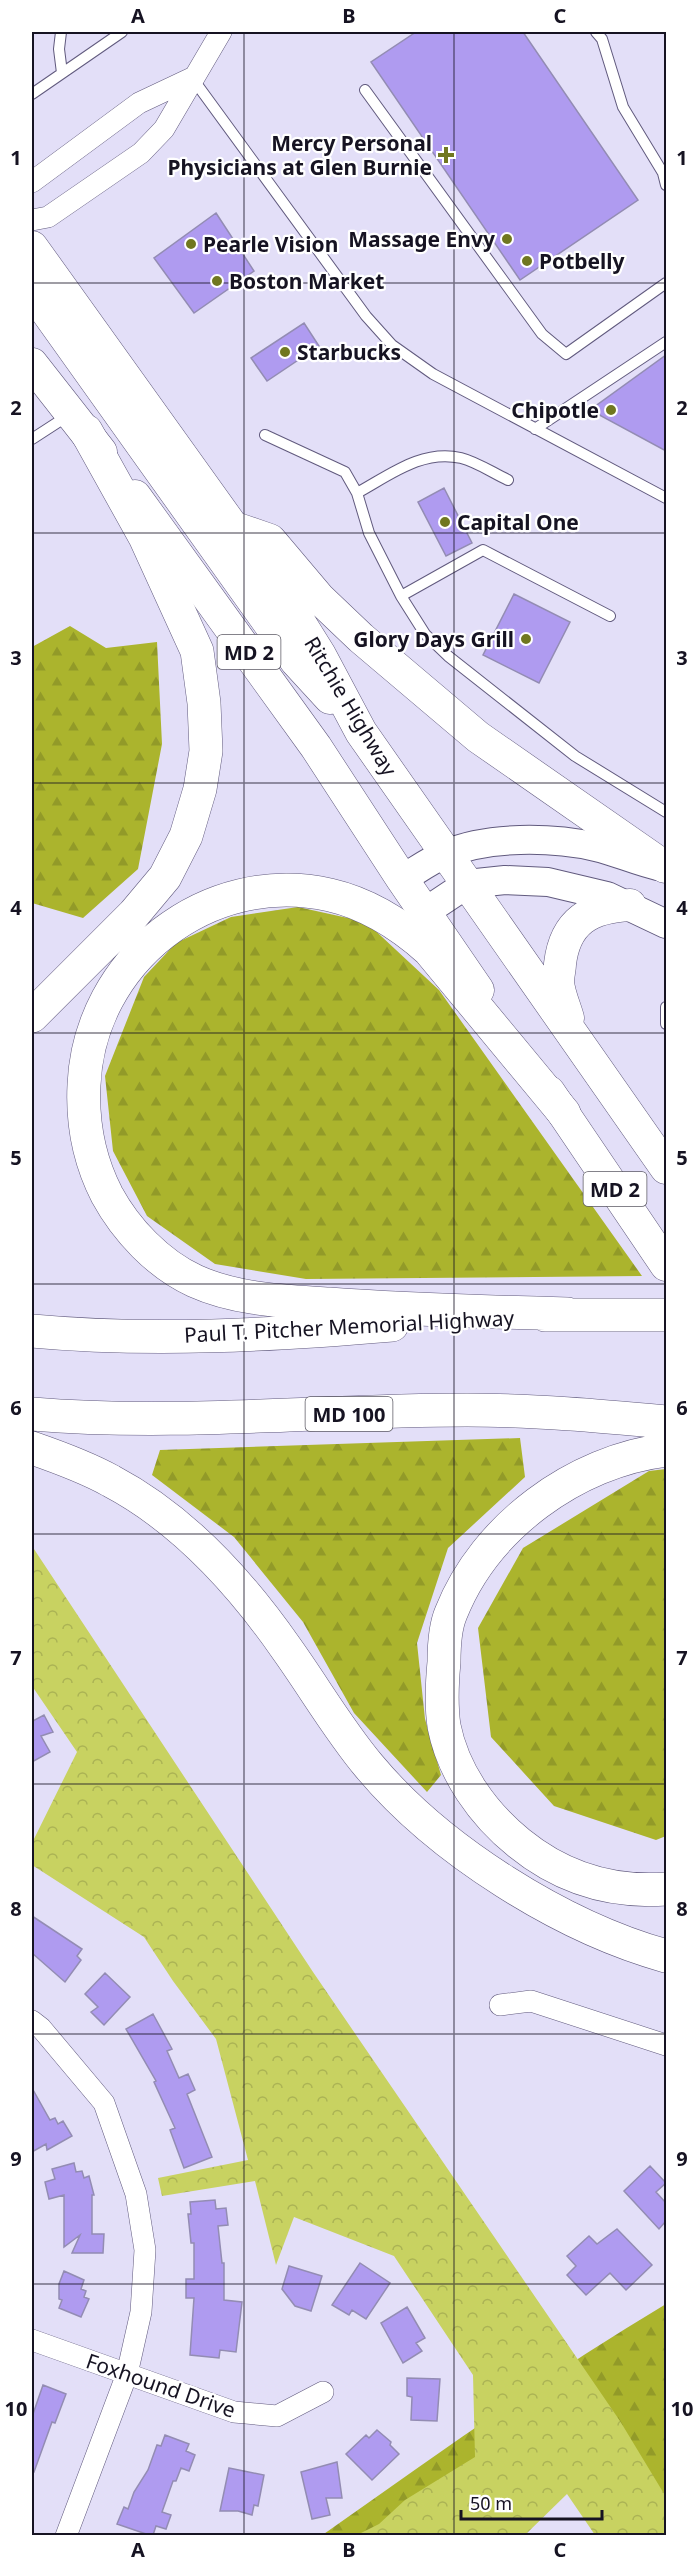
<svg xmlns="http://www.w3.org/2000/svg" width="698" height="2567" font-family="'Noto Sans',sans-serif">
<defs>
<pattern id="forest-firs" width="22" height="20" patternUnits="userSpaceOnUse" patternTransform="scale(1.5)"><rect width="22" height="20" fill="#abb42d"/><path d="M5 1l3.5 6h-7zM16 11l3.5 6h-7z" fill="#929a28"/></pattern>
<pattern id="park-crowns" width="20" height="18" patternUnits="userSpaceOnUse" patternTransform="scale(1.5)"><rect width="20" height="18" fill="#c8d261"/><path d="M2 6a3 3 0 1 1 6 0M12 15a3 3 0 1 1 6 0" fill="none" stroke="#abb354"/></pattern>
</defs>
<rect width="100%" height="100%" fill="#e3dff8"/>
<path fill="url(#forest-firs)" d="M70,626L106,648L157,642L162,744L138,869L83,918L32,903V647Z
M298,907L366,922L439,990L642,1276L306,1279L215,1264L147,1216L113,1151L105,1076L144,977L176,943L231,917Z
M520,1438L525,1477L448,1548L417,1643L425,1719L441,1775L427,1792L354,1713L303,1622L234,1537L152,1475L160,1450Z
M666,1469V1836L656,1840L554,1806L491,1737L478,1628L523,1548L649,1471Z
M666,2304V2535L568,2479L485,2535L321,2536C435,2456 547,2375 666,2304Z"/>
<path fill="url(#park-crowns)" d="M32,1546L313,1972L620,2421L666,2497V2535H595L567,2494L525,2535H357L379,2524L405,2500L475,2457L473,2375L394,2256L294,2217L276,2265L255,2181L162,2196L158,2178L248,2160L216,2039L173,1981L144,1937L32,1865V1843L77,1752L32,1686Z"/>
<path fill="#af9bf0" stroke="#938cb3" stroke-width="1.5" d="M416,32H523L638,200L520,280L371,62Z
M216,213L254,271L194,313L154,258Z
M304,323L319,346L267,381L251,358Z
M666,355V451L590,410Z
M444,488L472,543L446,556L418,502Z
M514,594L570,622L539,683L483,655Z
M44,1715L53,1732L41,1736L50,1752L32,1762V1718L33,1721Z
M32,1916L82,1949L77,1956L81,1960L65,1982L32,1953Z
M105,1973L130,1997L104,2025L91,2012L98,2007L85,1994Z
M153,2014L172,2049L167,2051L179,2078L188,2074L195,2090L187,2094L212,2157L184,2168L170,2130L175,2128L154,2082L156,2081L126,2029Z
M32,2088L50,2120L55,2118L58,2124L63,2121L72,2136L47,2150L46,2144L32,2152Z
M74,2163L76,2172L82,2171L84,2178L89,2176L94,2195H92V2234H104L103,2253H72L80,2235L64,2247V2195L49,2199L45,2182L55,2179L52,2169Z
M650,2166L666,2183L656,2192L666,2203V2221L659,2229L624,2191Z
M215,2200L216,2209L226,2208L228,2225L218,2226L222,2263H224V2300L242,2302L236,2352L220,2350L219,2358L190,2355L194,2298H186V2279H194V2243H191L188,2214H191L190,2202Z
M617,2229L652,2265L626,2290L610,2273L586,2295L567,2275L576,2266L567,2256L589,2236L597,2244Z
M360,2263L390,2283L366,2319L352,2310L349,2315L332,2305Z
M289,2266L322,2276L311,2311L295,2306L282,2289Z
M64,2271L84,2280L81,2289L86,2291L84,2297L89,2299L81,2317L59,2308L62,2300L59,2299V2284Z
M407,2307L425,2338L416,2343L422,2351L403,2363L381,2323Z
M407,2378L440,2379L437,2421L411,2420L412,2397L407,2396Z
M43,2385L66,2394L55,2423L52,2422L34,2472L32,2471V2417Z
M377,2430L391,2442L390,2445L399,2454L372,2480L346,2454L366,2435L369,2438Z
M165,2435L189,2444L186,2451L195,2455L189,2471L181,2468L176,2481H173L162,2512L171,2515L166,2529L156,2526L153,2535H149L117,2524L124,2507L128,2509L134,2492L148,2470L157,2445L161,2446Z
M337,2462L342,2498H326L330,2515L312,2519L301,2472Z
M229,2468L264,2475L258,2506L254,2505L252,2515L238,2511H220Z"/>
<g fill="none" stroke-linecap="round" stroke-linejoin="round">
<defs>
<path id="service" d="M61,32L59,49L62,73
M596,32L602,39L623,107L663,173L666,185
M193,79L366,316L392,345L433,374L666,498
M365,90L542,334L566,354L666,283
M32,94L122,32
M535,429L666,342
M265,435L345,472L357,493L369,533L401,596L425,634L448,656L575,756L666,812
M32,439L69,415
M357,493C390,475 422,449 461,458C477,462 493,473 508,480
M401,596L483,550L610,616
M666,1007V1024"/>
<path id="minor" d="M32,182L139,103L192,78
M32,220L48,217L141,153L164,129L221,32
M500,2005L531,2001L666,2045
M32,2021L41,2028L104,2103L136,2194L145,2250L141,2312L127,2374L66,2536
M32,2340L234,2412L277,2416L323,2392"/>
<path id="secondary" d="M402,879C416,871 430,860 446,854C488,836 551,837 596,847C617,852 636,861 658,866
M425,912L467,884L505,880L548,882L607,896L666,924"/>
<path id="primary" d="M32,247L290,607L320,655L361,732L666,1168
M32,291L296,661L330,698
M32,364L101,452
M135,496L316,747L402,879L478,990
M232,527L270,540L319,598L361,638L478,737L665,867
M568,1018C565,1007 559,994 558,982C558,976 560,969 560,964C565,921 590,907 630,905
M549,1092L666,1265"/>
<path id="motorway" d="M32,1016L134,914L165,877L186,836L200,789L206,751L204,703L197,651L145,537L86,431
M564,1113L429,950C400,924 369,904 330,895C208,867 89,961 84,1085C82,1124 89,1160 107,1195C126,1230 158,1264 195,1281C237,1300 284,1301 329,1304C408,1310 488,1312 568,1314
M545,1315H666
M32,1331C151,1342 273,1335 392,1325
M32,1414C177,1426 322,1410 467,1410C534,1410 600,1416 666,1422
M32,1448C58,1457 86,1467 111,1481C183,1519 240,1582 286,1648C314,1687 338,1729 369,1766C439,1850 562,1927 666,1956
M666,1450C575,1461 485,1527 451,1613C445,1627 444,1647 444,1662C442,1683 441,1705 444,1726C453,1772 483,1814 519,1843C562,1878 611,1893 666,1889"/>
</defs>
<use href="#service" stroke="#615a7e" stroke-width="12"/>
<use href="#minor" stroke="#615a7e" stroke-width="22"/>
<use href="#secondary" stroke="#615a7e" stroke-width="30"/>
<use href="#primary" stroke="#615a7e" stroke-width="33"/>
<use href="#motorway" stroke="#615a7e" stroke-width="34"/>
<use href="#service" stroke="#fff" stroke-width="10"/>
<use href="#minor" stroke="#fff" stroke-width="21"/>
<use href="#secondary" stroke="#fff" stroke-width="28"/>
<use href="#primary" stroke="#fff" stroke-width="32"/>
<use href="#motorway" stroke="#fff" stroke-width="33"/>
</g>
<path fill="none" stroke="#161322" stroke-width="1.5" stroke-opacity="0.55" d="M244,32V2536M454,32V2536M32,283H666M32,533H666M32,783H666M32,1033H666M32,1284H666M32,1534H666M32,1784H666M32,2034H666M32,2284H666"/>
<g fill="#707720" stroke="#fff" stroke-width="2">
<path d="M443 146h6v6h6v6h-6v6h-6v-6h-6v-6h6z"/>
<circle cx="507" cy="239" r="6"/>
<circle cx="191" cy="244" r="6"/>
<circle cx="527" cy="261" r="6"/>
<circle cx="217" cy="281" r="6"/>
<circle cx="285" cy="352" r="6"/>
<circle cx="611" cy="410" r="6"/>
<circle cx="445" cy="522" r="6"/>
<circle cx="526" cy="639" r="6"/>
</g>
<g text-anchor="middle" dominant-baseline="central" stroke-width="4.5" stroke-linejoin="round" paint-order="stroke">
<g fill="#fff" stroke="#5c5a64" stroke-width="1.5">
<rect x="217.5" y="635" width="63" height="34" rx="4.5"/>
<rect x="583.5" y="1172" width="63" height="34" rx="4.5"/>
<rect x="305.5" y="1397" width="87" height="34" rx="4.5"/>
</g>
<g font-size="20" font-weight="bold" fill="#161322">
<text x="249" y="652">MD 2</text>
<text x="615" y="1189">MD 2</text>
<text x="349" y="1414">MD 100</text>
</g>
<g font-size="21" font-weight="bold" fill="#161322" stroke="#fff" text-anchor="start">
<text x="432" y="143" text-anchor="end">Mercy Personal<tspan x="432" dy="24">Physicians at Glen Burnie</tspan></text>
<text x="495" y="239" text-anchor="end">Massage Envy</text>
<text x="203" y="244">Pearle Vision</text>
<text x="539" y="261">Potbelly</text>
<text x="229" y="281">Boston Market</text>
<text x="297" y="352">Starbucks</text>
<text x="599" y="410" text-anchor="end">Chipotle</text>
<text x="457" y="522">Capital One</text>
<text x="514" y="639" text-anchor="end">Glory Days Grill</text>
</g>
<g font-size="21" fill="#161322" stroke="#fff">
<text transform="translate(351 706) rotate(59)">Ritchie Highway</text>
<text transform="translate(349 1326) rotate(-3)">Paul T. Pitcher Memorial Highway</text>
<text transform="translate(161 2385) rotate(19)">Foxhound Drive</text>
</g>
</g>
<rect width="698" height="2567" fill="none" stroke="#ffffff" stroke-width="66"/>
<path d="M461 2510v9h141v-9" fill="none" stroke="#161322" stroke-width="3"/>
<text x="470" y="2510" font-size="18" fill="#161322" stroke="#ffffff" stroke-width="4.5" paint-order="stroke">50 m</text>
<rect x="33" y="33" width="632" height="2501" fill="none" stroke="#161322" stroke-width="2"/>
<g font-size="20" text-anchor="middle" font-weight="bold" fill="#161322">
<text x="138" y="23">A</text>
<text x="349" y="23">B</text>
<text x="560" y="23">C</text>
<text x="16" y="165">1</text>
<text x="682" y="165">1</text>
<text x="16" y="415">2</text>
<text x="682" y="415">2</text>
<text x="16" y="665">3</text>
<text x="682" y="665">3</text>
<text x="16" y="915">4</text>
<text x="682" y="915">4</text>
<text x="16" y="1165">5</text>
<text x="682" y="1165">5</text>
<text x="16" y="1415">6</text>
<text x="682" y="1415">6</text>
<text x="16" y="1665">7</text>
<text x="682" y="1665">7</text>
<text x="16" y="1916">8</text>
<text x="682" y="1916">8</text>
<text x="16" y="2166">9</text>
<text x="682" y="2166">9</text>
<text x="16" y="2416">10</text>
<text x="682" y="2416">10</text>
<text x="138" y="2557">A</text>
<text x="349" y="2557">B</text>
<text x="560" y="2557">C</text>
</g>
</svg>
